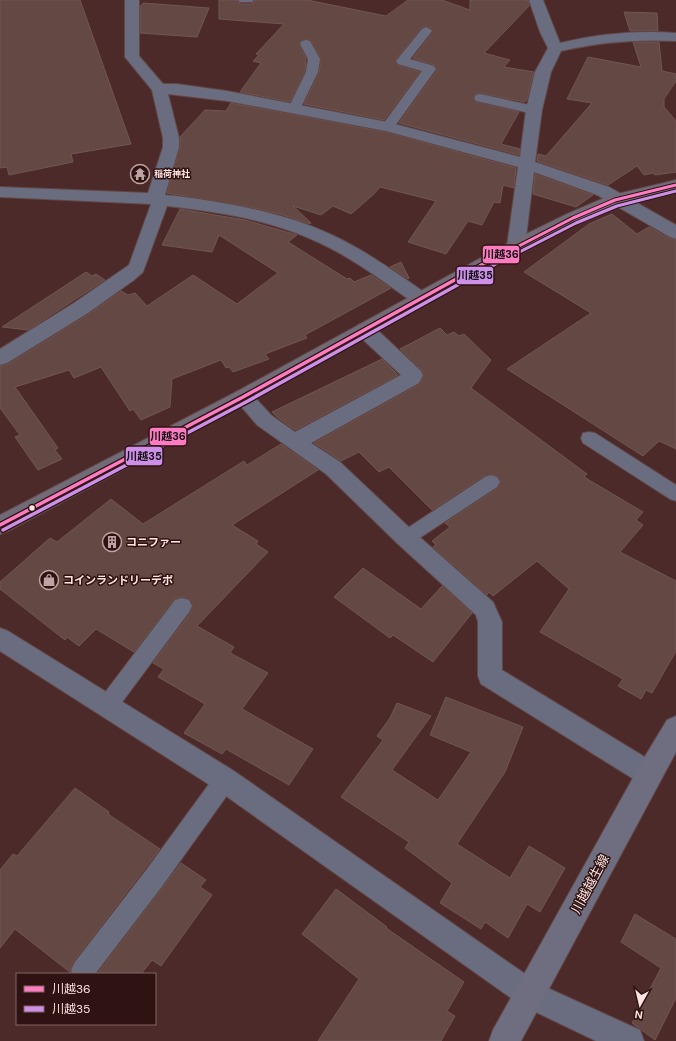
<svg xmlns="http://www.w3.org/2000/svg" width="676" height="1041" font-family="'DM Sans','Noto Sans JP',sans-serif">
<rect width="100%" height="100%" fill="#4c2a2a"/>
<path fill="#634844" stroke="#715652" d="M0,0H80L131,144L71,154L73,162L9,175L7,167L0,168Z
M219,0H236L240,4H252L256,0H307L386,16L408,0H442L470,10V0H528L529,6L484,53L510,60L504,67L534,72L527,99L525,102L480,93L476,94L473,97L476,102L519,112L501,144L520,149L519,155L399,123L437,70L434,65L413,58L433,32L431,28L425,26L421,28L395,60L398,65L420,72L384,120L304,104L319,73L321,59L311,40L306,39L302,40L299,43L306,59L305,72L290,102L240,92L261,63L253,61L259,55L256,54L284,24L219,19Z
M143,3L209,8L197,37L140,33V7Z
M624,12L657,13L658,31H630Z
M633,42H659L662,71L676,74V81L664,99V107L676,121V172L655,175L653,173L644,175L637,166L608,185L537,161L538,154L546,156L592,103L567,99L588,57L641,67Z
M231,103L386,132L516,168L514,188L503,185L500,203L494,202L482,225L468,221L446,254L408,242L436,201L380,187L374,194L351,214L333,206L321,215L293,206L311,223L310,224L283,215L249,207L167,193L180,147V137L205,110L226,111Z
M535,174L593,195L576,207L533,194Z
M180,209L245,220L297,235L288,242L347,279L350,278L354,282L371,275L391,288L305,335L307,338L265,354L269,359L233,372L229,367L226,368L221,360L172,379L170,407L141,420L133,409L130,411L101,367L74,378L69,370L15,387L58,448L55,450L62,459L38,470L15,437L20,435L0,408V366L8,364L89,314L121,291L128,295L135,293L147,306L193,275L237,304L278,273L219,235L212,252L162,245Z
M612,214L637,234L649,227L669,238L676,240V449L659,441L643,456L507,369L591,313L524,272L589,224Z
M401,262L409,278L408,279L390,267Z
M86,272L92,276L96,274L105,280L28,330L2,327Z
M440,328L447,335L454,332L459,336L464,334L491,360L471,388L587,474L584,477L643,512L636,520L643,525L620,552L676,581V651L652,693L646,690L641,699L618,686L623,679L540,632L569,589L537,561L493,596L489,592L487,595L433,547L436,545L432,541L450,527L445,523L498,488L501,481L497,476L491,474L484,476L432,510L389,467L379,472L359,452L341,461L314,443L420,384L424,374L421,369L400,349Z
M382,359L398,375L295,430L277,417L272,412Z
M281,444L318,470L232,525L258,541L256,544L268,552L197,626L234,647L230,653L268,673L242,709L313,749L289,785L226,749L222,754L184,733L205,704L158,677L164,669L153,663L190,613L193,605L189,599L182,597L174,599L134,652L96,629L79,646L67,637L65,640L0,589V582L50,538L57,542L111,499L143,524L244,461L247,465Z
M363,568L421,609L442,586L472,613L433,662L393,635L390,638L334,597Z
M446,697L523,727L505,772L457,844L510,878L529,846L565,868L540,912L527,904L508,938L485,922L481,929L440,903L452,883L405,848L409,842L341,797L383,740L377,736L390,718L397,703L431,716L392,770L438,800L471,752L430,735Z
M75,788L109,812L108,814L160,849L74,961L70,969L71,973L15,929L0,948V870L13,854L17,856Z
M181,863L206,880L200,887L212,895L161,966L152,960L141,974H97Z
M336,889L387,927L386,928L464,982L447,1011L455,1016L441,1041H318L359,979L302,934Z
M635,914L676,939V998L655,1040L632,1023L661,968L621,942Z"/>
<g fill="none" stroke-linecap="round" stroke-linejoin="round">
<defs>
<path id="service" d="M238,0H254L252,2H240Z
M426,27L430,29L432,31L410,59L434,66L436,69L392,130H382L381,127L422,71L398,64L396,61L422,29Z
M306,40L310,41L320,59L318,72L300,109L299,112H289L288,109L306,72L308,59L300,44L302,41Z
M480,94L539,107L540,110L539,113L534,114L476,101L474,98L476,95Z
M589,432L595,433L676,485V501L670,499L583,443L581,438L583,433Z
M491,475L497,477L500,482L497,487L412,543L406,545L400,543L397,538L400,533L485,477Z
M182,598L189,600L192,606L189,612L114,713L107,715L100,713L97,706L100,699L175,600Z
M225,770L233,773L236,780L233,787L163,885L95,974H73L71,970L75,962L147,869L217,773Z"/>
<path id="minor" d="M125,0H139V56L163,84H177L227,91L387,122L520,157L526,110L535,72L548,48L540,32L529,0H543L560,43C598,34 636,30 676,33V41C637,39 599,42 561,51L551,72L542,110L535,162L609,187L676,225V239L670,237L597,195L534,172L525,246L522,250L516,252L510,250L507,246L518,167L386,131L227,101L168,94L179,138V147L165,195C176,196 187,197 198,199C243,206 290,215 332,235C366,251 397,273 428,295L430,299L428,303L421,305L414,303C384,282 354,259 320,243C272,220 219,212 167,206L143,272L134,280L88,313L7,363L0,365V349L74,303L129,265L151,204L0,197V187L148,193L163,147V138L152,90L125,57Z
M365,323L372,325L420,370L423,375L419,383L311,443L340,462L414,532L493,602L502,622V670L658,765L662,774L658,783L649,786L640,783L481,684L478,676V622L476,615L398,544L326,474L257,425L233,397L236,392L243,390L250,392L271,415L295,432L401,375L358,335L355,330L358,325Z
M0,628L8,631L234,771L541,985L640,1030L644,1041H596L521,1005L216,789L0,651Z"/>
<path id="secondary" d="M676,716V752L521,1041H489L493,1030L644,758L667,720Z"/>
<path id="primary" d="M676,180V190L621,204L579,222L522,250L250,402L8,531L0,534V515L236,392L510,242L567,214L609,196Z"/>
</defs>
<use href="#service" stroke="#624746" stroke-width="2"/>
<use href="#minor" stroke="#624746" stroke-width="2"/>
<use href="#secondary" stroke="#624746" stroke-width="2"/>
<use href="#primary" stroke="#624746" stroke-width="2"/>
<use href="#service" fill="#6a6d7f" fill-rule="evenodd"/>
<use href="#minor" fill="#6a6d7f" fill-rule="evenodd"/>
<use href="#secondary" fill="#6f6e80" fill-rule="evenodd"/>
<use href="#primary" fill="#716a77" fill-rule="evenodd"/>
<defs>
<path id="bus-1-far1" d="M486,263L573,218L615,200L676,185"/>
<path id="bus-1" d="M0,525L243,397L487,262"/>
<path id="bus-2-far1" d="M498,263L576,223L617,206L676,191"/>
<path id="bus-2" d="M3,530L246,402L499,262"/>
</defs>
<use href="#bus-1-far1" stroke="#2e1312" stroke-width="5"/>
<use href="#bus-1" stroke="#2e1312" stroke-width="6"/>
<use href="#bus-2-far1" stroke="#2e1312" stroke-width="5"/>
<use href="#bus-2" stroke="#2e1312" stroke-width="6"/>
<use href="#bus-1-far1" stroke="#fe7ac1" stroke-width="3"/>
<use href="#bus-1" stroke="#fe7ac1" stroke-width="3.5"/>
<use href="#bus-2-far1" stroke="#ce8fe9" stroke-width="3"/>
<use href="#bus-2" stroke="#ce8fe9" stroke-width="3.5"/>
</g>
<defs>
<symbol id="temple-ring" viewBox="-11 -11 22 22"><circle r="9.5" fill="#2e1312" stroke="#bfa3a2" stroke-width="1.5"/><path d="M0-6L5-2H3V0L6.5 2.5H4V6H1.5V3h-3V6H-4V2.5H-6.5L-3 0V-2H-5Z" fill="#bfa3a2"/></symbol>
<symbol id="building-ring" viewBox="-11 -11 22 22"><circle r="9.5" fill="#2e1312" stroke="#bfa3a2" stroke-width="1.5"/><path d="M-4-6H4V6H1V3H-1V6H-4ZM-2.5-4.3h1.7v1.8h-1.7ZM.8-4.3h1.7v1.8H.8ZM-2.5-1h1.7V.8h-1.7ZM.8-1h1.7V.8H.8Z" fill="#bfa3a2"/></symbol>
<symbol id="shop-ring" viewBox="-11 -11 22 22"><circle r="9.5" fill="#2e1312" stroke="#bfa3a2" stroke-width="1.5"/><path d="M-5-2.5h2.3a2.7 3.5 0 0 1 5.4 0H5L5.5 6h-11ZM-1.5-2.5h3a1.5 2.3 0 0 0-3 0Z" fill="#bfa3a2"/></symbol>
</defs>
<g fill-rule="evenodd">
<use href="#temple-ring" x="129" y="163" width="22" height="22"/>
<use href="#building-ring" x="101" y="531" width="22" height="22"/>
<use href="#shop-ring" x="38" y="569" width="22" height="22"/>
</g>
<circle fill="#fde4e2" stroke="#2e1312" stroke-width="1.5" cx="32" cy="508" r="3.5"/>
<g text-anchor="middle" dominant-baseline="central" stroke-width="3" stroke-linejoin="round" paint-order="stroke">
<g font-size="9" font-weight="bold" fill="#fde4e2" stroke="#2e1312" text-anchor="start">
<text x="154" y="174">稲荷神社</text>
</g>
<g font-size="11" font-weight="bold" fill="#fde4e2" stroke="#2e1312" text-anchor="start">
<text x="126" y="542">コニファー</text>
<text x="63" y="580">コインランドリーデポ</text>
</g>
<g font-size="13" fill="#fde4e2" stroke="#2e1312">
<text transform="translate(590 884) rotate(-62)">川越越生線</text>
</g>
</g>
<g stroke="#2e1312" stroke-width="1.5">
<rect x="482" y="245" width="38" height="19" rx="4" fill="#fe7ac1"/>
<rect x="456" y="266" width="38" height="19" rx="4" fill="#ce8fe9"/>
<rect x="149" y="427" width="38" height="19" rx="4" fill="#fe7ac1"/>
<rect x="125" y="446" width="38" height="20" rx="4" fill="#ce8fe9"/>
</g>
<g font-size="11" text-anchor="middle" font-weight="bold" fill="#111">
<text x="501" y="258">川越36</text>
<text x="475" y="279">川越35</text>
<text x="168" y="440">川越36</text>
<text x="144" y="460">川越35</text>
</g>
<rect x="16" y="973" width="140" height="52" fill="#2e1312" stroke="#816765"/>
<rect x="24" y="986" width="20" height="6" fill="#fe7ac1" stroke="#816765"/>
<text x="52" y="993" font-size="12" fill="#fde4e2">川越36</text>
<rect x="24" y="1006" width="20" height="6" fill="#ce8fe9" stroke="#816765"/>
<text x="52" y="1013" font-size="12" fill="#fde4e2">川越35</text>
<g transform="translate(640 1005) rotate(188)" stroke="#2e1312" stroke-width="3" paint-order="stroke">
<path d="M0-3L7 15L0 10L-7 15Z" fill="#fde4e2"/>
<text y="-6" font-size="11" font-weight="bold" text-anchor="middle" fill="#fde4e2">N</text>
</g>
</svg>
